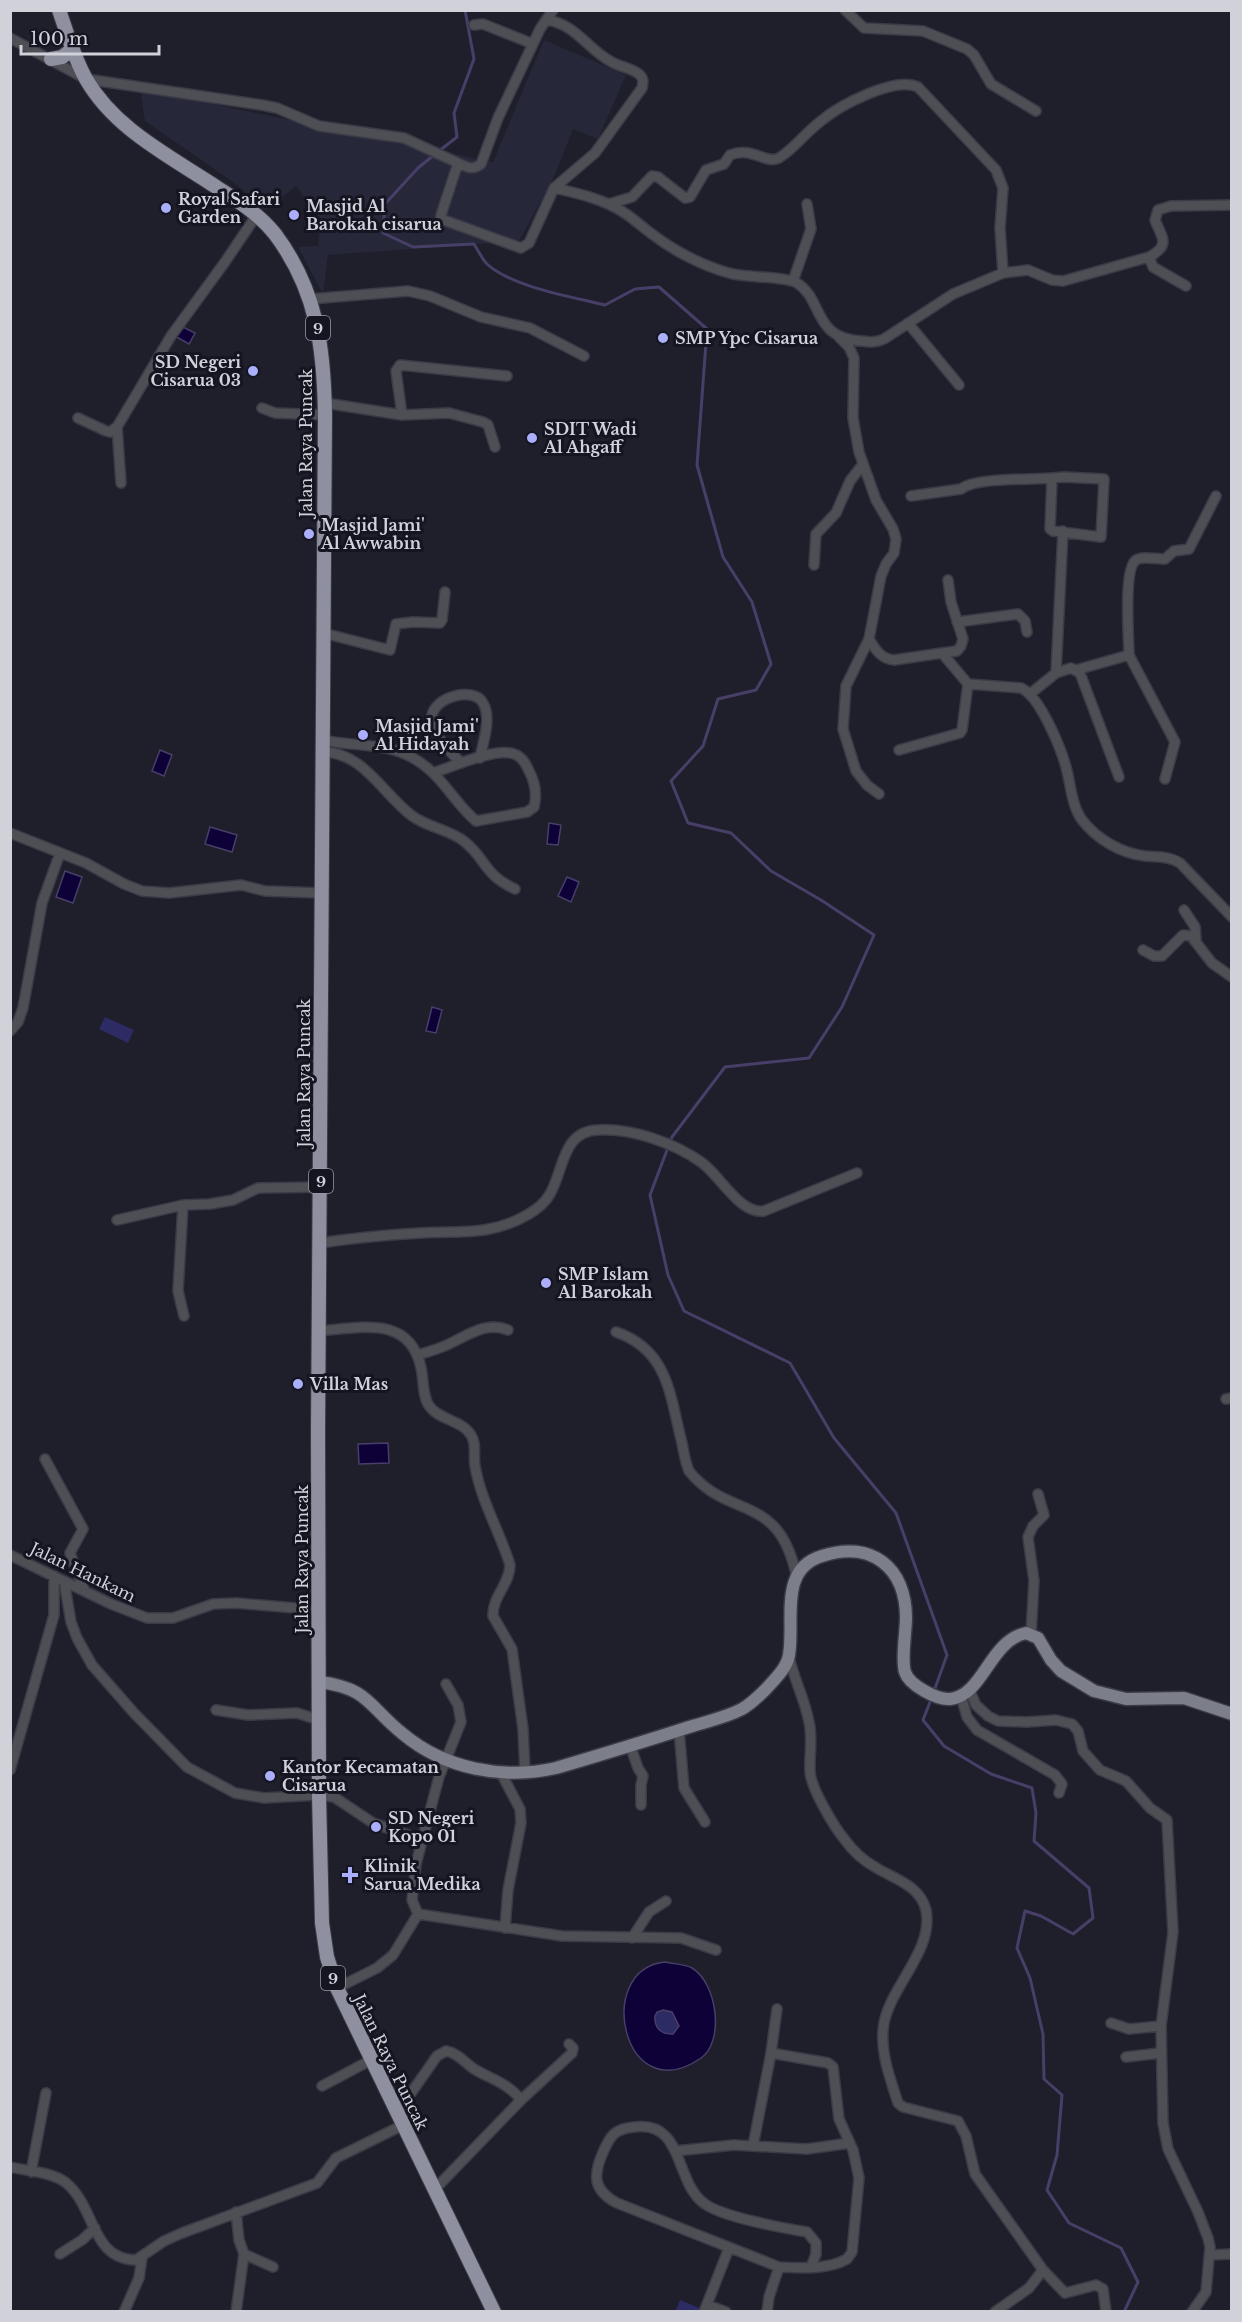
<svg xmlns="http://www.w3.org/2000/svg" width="1242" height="2322" font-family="'Libre Baskerville',serif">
<rect width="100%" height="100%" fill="#1e1f2b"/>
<path fill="#262839" d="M544,40L626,75L598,139L573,129L554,177L519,241L328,255L323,294L298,247L318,246L321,220L296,186L265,210L233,182L145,121L140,89L493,162Z"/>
<path fill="#2d2b63" d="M105,1017L134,1030L128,1043L99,1029Z
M663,2010L672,2012L679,2026L673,2034C661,2035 654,2027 655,2016L657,2012Z
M680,2300L704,2310L703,2311L675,2312Z"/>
<path fill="#0d0138" stroke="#483f68" stroke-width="1.5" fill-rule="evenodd" d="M179,325L195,333L189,344L173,335Z
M160,750L172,755L164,776L152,771Z
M549,823L561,825L558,845L547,844Z
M210,827L237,835L232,852L205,844Z
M65,871L82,877L73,903L56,897Z
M567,877L579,882L571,902L558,896Z
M432,1007L442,1010L436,1033L426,1031Z
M388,1443L389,1463L359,1464L358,1444Z
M665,1962C673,1964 685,1964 692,1968C717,1983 725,2041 701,2058C623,2112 593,1969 665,1962ZM663,2010L672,2012L679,2026L673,2034C661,2035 654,2027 655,2016L657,2012Z"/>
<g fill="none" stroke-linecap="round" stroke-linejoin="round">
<path stroke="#483f68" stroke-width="3" d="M439,151L457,137L454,113L474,59L465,10
M434,155L418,168L385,204L383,233L413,247L474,244C478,250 482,259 487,264C512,287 573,297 605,305L635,289L659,287L707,329L697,465L723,557L752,602L771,664L756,690L718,699L703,746L671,781L688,823L731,833L771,871L821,900L874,935L842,1007L809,1058L725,1067L672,1137L650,1195L668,1275L684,1311L790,1363L834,1438L896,1513L947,1655L934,1691
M932,1697L923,1720L944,1746L991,1774L1032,1788L1036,1813L1034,1841L1089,1888L1093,1918L1073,1934L1041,1916L1025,1911L1017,1948L1030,1978L1043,2034L1044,2079L1062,2095L1057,2155L1047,2190L1069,2223L1121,2248L1138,2282L1124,2312"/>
<defs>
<path id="minor" d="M845,10L864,28L923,31L967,49L974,55L991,84L1036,111
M547,20C575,24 587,48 610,61C619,67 633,68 640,75C644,79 643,83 642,88L595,153L554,188
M474,25L483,24L533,44
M10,38L86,79L262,105L277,108L319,126L404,138L458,163L441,215V219L521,248L529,243L554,188C577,193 603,199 623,212C633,218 642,227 652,234C674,251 703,266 729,273C746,278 785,276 797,283C824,300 812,338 861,341C869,342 876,343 884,339L953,294L1003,273L1028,270L1052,280L1063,281L1149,257C1171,245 1162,238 1155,220L1158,210L1171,206L1232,205
M458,163C467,167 472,171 481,164L498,118L540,29L553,10
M609,204L632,197L652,176L658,177L685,198L690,197L706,170L724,164L730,155C753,146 766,165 779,158C795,148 806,132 821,121C840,105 895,76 918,87L996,170L1003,188L1000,228L1003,273
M1149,257L1153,267L1186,286
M793,281L811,229L807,204
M310,299L408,291L430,296L481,317L530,328L584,356
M908,323L959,385
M839,337L849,347L854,358L853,418L859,452L876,500L893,529L896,539L894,553L886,564L881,576L869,639C875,649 881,659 894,660L942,653L968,684L1021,688C1040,696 1062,750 1067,771C1071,787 1072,806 1082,820C1097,839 1120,853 1145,856C1157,857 1169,856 1180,863L1232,917
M325,403L402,415L449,413L483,422L488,425L495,447
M262,408L275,413L325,415
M402,415L396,371L400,365L507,376
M78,418L106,431L110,432L117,427L171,336L225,262L256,216
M117,427L121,483
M1064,477L1104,479L1101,537L1053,531L1050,529L1052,478Z
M911,496L961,489C976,477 1031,480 1052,478
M814,565L816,534L836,513L850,481L863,464
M957,622L1018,614L1025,621L1027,632
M323,633L390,650L396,624L413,622L440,623L442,620L445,592
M869,639L846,686L843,729L856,771L867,785L879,794
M942,653L957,651L961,646L963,639L951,602L948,580
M1129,655C1129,639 1123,569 1136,560C1141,556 1158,559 1165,559L1174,551L1189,549L1216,496
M1076,670L1129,655L1175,742L1165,779
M1056,673L1063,531
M1030,694L1056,673L1071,668L1080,673L1119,777
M323,740C365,749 397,739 432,772C448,787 459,807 476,821L527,812L534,807C537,795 535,782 529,771C526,764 522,756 514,754C497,747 451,767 433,773
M899,750L960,733L962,730L968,684
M323,752C363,752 383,794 411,815C427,828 450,829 465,842C487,860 483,874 515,889
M461,763C451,752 435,738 432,722C427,698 474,685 483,703C492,718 483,742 480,758
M10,833L86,863L124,884L142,891L169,893L241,885L265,891L322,893
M1184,910L1195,927L1196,940
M1143,950L1154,956H1162L1183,935L1191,936L1212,963L1232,977
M10,1031L18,1022L23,1008L42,903L60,853
M183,1205L178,1291L184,1316
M117,1220L183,1205L210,1204L233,1200L258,1188L321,1187
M320,1243C353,1238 386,1235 420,1233C458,1231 491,1236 527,1215C536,1210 545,1203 550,1194C564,1170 562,1131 598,1130C632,1128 674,1143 701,1162C720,1175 740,1215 764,1211L857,1173
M319,1331C359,1328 410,1314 421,1368C424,1379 422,1398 430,1407C440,1420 463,1421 471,1435C477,1444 473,1456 475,1466C481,1501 500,1532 510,1565C510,1584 492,1597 493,1616L512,1649L523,1729L525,1772
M616,1332C669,1350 670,1397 682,1443C684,1453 685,1462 689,1471C728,1520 778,1492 796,1574
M417,1355C428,1352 439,1349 449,1344C468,1335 487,1321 508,1330
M1226,1399L1232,1398
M45,1459L83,1529L70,1553L84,1589
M10,1555L111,1604L147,1618H173L213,1604L236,1603L319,1610
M64,1581L71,1622L77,1638L92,1665L134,1713L187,1767L235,1793L264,1798L319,1795L334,1797L373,1823L422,1840
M1031,1634L1034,1581L1028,1537L1033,1526L1044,1515L1038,1494
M789,1657C794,1679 805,1700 809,1722C813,1738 809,1756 810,1772C811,1788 834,1827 845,1840C853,1851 864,1861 875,1867C894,1879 920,1885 926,1910C934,1950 891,1986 884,2023C879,2050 890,2078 898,2103L903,2107L958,2121L966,2136L975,2174L1043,2270L1065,2293L1096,2285L1103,2289L1106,2312
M970,1691L976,1705L988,1716L998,1721L1027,1722L1056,1720L1072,1724L1078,1731L1083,1751L1100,1770L1126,1781L1150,1808L1167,1820L1173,1932L1161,2026L1163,2123L1168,2149L1198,2212L1208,2238L1210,2247L1206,2292L1192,2312
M961,1696L967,1717L977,1730L1055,1775L1062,1784L1059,1793
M216,1710L248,1715L297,1713L319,1720
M679,1730L684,1788L705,1822
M630,1745L638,1768L643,1776L641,1785V1805
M10,1770L54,1615V1576
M500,1771L520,1809L521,1823L508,1890L505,1928
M418,1914L562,1936L681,1938L716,1950
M418,1914L412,1900L416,1864L439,1777L461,1722L458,1705L446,1684
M632,1938L649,1912L666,1901
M337,1988L377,1968L393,1955L418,1914
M1111,2023L1129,2029L1161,2026
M771,2053L777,2009
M1126,2057L1160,2053
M322,2086L371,2060
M521,2100L572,2053L573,2048L569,2044
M397,2113L437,2056L446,2051C458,2053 464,2062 474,2069C491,2079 508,2083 521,2100L435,2189
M753,2146L771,2053L828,2063L833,2067L839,2119L853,2150L859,2178L852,2252L847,2259C828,2270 799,2268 779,2267L617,2203C592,2190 593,2174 604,2150C611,2134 616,2129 634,2127C685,2120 674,2183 705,2204C723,2217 783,2228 807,2232L816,2243V2254L811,2267
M675,2151L734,2145L807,2149L850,2143
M10,2167C27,2171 51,2172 65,2182C96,2206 90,2259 136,2260L164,2241L182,2233L317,2183L336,2158L403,2125
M31,2172L46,2093
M236,2212L239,2240L244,2254L273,2267
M60,2254L82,2240L95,2228
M1210,2255L1232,2254
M707,2305L726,2312
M124,2312L139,2278L142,2258
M236,2312L244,2254
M704,2312L729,2248
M767,2312L769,2297L779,2267
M995,2312L1029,2288L1043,2270"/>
<path id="major" d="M319,1682C369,1688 368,1706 403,1734C445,1769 503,1780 556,1768C600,1755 643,1742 686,1728C704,1722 725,1718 742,1709C751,1704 759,1696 766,1689C775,1679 787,1668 789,1655C795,1621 778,1569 822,1556C871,1540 906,1567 906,1618C906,1632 901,1659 905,1672C909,1685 937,1700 950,1699C984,1695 989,1641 1026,1633L1038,1638L1051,1660L1061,1671L1094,1691L1126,1699L1184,1698L1232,1714"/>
<path id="highway" d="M59,10C67,33 74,58 86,79C113,126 162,152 207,181C230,196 258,212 275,234C317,290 324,348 325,415L318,1432L319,1795L322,1923L327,1957L337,1988L494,2312
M51,59L62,57L73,49"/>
</defs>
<use href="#minor" stroke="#3a3b47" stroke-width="12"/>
<use href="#major" stroke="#3a3b47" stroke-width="15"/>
<use href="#highway" stroke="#3a3b47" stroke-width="16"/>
<use href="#minor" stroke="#4e4f55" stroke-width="9"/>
<use href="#major" stroke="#7c7e8a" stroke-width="12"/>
<use href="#highway" stroke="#8e909f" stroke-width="14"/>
</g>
<g fill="#abaffb" stroke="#151521" stroke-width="2">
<circle cx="166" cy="208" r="6"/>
<circle cx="294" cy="215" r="6"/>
<circle cx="663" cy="338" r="6"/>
<circle cx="253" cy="371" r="6"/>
<circle cx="532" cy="438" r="6"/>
<circle cx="309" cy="534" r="6"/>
<circle cx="363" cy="735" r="6"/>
<circle cx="546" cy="1283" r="6"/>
<circle cx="298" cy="1384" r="6"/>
<circle cx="270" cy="1776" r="6"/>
<circle cx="376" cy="1827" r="6"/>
<path d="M347 1866h6v6h6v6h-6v6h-6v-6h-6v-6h6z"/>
</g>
<g text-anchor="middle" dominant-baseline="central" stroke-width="6" stroke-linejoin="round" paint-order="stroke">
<g fill="#151521" stroke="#9899a2" stroke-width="1.5">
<rect x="306" y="316" width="24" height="24" rx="4.5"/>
<rect x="309" y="1169" width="24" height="24" rx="4.5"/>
<rect x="321" y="1966" width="24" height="24" rx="4.5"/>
</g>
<g font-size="15" font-weight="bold" fill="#d0d1d9">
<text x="318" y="328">9</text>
<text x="321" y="1181">9</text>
<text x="333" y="1978">9</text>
</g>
<g font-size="16" font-weight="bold" fill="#d0d1d9" stroke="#151521" text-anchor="start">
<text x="178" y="199">Royal Safari<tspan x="178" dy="18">Garden</tspan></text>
<text x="306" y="206">Masjid Al<tspan x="306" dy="18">Barokah cisarua</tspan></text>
<text x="675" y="338">SMP Ypc Cisarua</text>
<text x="241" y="362" text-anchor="end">SD Negeri<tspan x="241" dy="18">Cisarua 03</tspan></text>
<text x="544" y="429">SDIT Wadi<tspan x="544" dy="18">Al Ahgaff</tspan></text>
<text x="321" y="525">Masjid Jami'<tspan x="321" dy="18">Al Awwabin</tspan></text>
<text x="375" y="726">Masjid Jami'<tspan x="375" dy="18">Al Hidayah</tspan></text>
<text x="558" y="1274">SMP Islam<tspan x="558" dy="18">Al Barokah</tspan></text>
<text x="310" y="1384">Villa Mas</text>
<text x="282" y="1767">Kantor Kecamatan<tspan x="282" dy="18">Cisarua</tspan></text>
<text x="388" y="1818">SD Negeri<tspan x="388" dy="18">Kopo 01</tspan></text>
<text x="364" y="1866">Klinik<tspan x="364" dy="18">Sarua Medika</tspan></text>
</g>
<g font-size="16" fill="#d0d1d9" stroke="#151521">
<text transform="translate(306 443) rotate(-90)">Jalan Raya Puncak</text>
<text transform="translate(304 1073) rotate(-90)">Jalan Raya Puncak</text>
<text transform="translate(302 1559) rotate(-90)">Jalan Raya Puncak</text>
<text transform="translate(83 1572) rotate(26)">Jalan Hankam</text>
<text transform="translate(391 2062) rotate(64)">Jalan Raya Puncak</text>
</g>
</g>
<rect width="1242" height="2322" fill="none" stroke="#d0d1d9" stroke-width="24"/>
<path d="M21 45v9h138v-9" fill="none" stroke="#d0d1d9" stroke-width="3"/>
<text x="30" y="45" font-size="18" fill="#d0d1d9" stroke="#151521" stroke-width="4.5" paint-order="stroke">100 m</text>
</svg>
